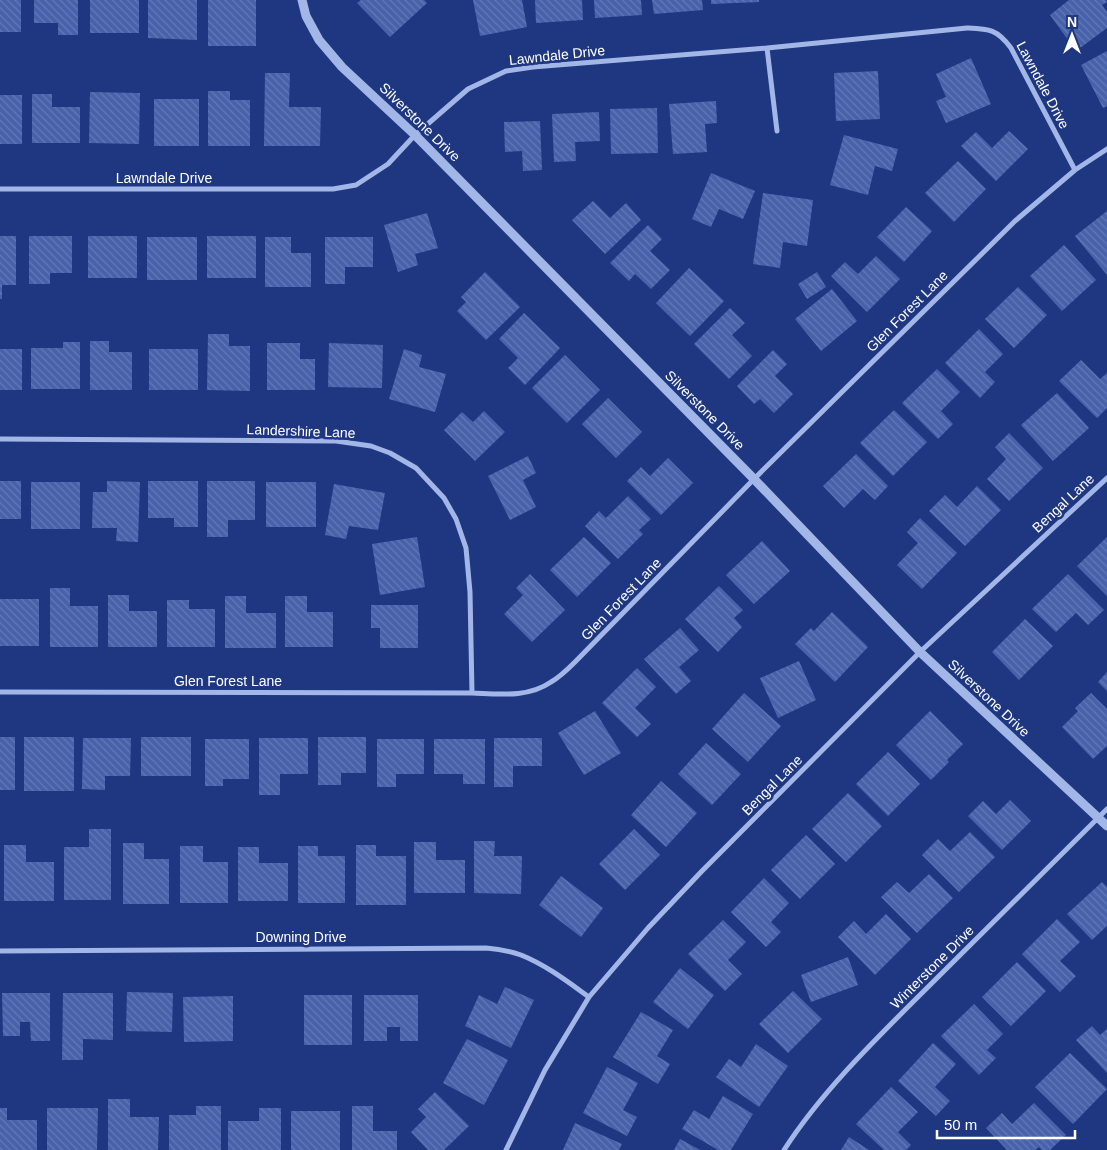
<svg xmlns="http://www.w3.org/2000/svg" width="1107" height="1150" font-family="Helvetica,sans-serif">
<defs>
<pattern id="building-back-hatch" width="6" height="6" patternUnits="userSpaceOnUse" patternTransform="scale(1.25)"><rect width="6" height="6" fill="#4761aa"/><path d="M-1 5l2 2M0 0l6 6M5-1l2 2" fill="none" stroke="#6379b7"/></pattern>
</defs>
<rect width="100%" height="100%" fill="#1e3780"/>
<path fill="url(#building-back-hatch)" d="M0,0H21V32H0Z
M34,0H78V35H58V23H34Z
M90,0H139V33H90Z
M148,0H197V40L148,38Z
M208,0H256V46H208Z
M361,0H424L427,3L390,37L357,3Z
M473,0H522L527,27L480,36Z
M535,0H582L583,20L536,23Z
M594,0H641L642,15L595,18Z
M652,0H702L703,10L654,14Z
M711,0H759V2L711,4Z
M1069,0H1106L1107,2L1102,5L1107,12V28L1076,51L1050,15Z
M1107,51V106L1103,108L1081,65Z
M971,58L991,104L946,123L936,101L946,97L936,74Z
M878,71L880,119L836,121L834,73Z
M265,73H290L289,107H321L320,146H264Z
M208,91H230V100H250V146H208Z
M90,92L140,93L139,144L89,143Z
M32,94H52V107H80V143H32Z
M0,95H22V144H0Z
M154,99H199V146H154Z
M716,101L717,123L705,124L707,152L673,154L669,104Z
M657,108L658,153L611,154L610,109Z
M599,112L600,141L575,142L576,161L554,162L552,114Z
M540,121L542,170L523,171L522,151L505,152L504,122Z
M1009,131L1028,149L996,181L961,146L976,132L992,148Z
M844,135L898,149L892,171L875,166L868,195L830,185Z
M958,161L986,189L954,222L925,193Z
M711,173L755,191L743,219L719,209L711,227L692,219Z
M763,193L813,200L807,246L783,242L780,268L753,264Z
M593,201L610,218L626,203L641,220L605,254L572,220Z
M906,207L932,231L904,262L877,237Z
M1107,211V275L1075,236Z
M427,213L438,248L415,254L418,265L398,272L384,225Z
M648,225L662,239L650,251L670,270L651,289L635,274L629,281L610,263Z
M0,236H16V285H2V299H0Z
M29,236H72V273H50V284H29Z
M88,236H137V278H88Z
M207,236H256V278H207Z
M147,237H197V280H147Z
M265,237H291V253H311V287H265Z
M325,237H373V267H345V284H325Z
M1064,245L1096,280L1062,311L1030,276Z
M876,256L900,279L867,312L831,276L845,262L858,274Z
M689,268L724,301L690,336L656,303Z
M485,272L520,307L486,340L457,311L466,302L461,297Z
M817,272L826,287L807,299L798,284Z
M1018,287L1047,315L1014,348L985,319Z
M832,289L857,321L821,351L795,319Z
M730,308L745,323L732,335L752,356L729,379L694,344Z
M524,313L560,348L525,385L508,368L518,358L499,339Z
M979,329L1003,354L985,372L995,382L980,398L945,363Z
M208,334H229V346H250V391L207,390Z
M90,341H109V352H132V390H90Z
M63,342H80V389H31V348H63Z
M267,343H300V359H315V390H267Z
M329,343L383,345L382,388L328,387Z
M0,349H22V390H0Z
M149,349H198V390H149Z
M404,349L422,355L419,367L446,374L435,412L389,399Z
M773,350L787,364L775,376L793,394L774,413L760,399L754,404L737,386Z
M565,355L600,390L567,423L532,388Z
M1081,360L1100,379L1107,373V408L1097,418L1059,381Z
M937,369L960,392L941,411L953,424L938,439L902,403Z
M1057,393L1089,428L1053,461L1021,425Z
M608,398L642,432L616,458L582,424Z
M894,410L927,442L893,476L860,443Z
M484,411L505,432L475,461L444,430L462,412L473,422Z
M1009,433L1043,468L1009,501L987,479L1006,459L995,447Z
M856,454L888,486L875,500L863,489L844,508L823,486Z
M528,456L536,473L523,480L536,507L510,520L488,476Z
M668,458L693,483L661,515L627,481L641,467L650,476Z
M0,481H21V519H0Z
M107,481L140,482L138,542L116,541L117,528H92L93,492H107Z
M148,481H198V527H174V518H148Z
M207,481H255V520H228V537H207Z
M31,482H80V529H31Z
M266,482H316V527H266Z
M334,484L385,493L378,530L349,526L346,539L325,535Z
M977,486L1001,510L965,546L929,511L945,495L957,507Z
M628,496L651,519L639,530L643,534L618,559L585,526L599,511L606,518Z
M920,518L957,553L922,589L897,565L918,543L907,532Z
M417,537L425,587L380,595L372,544Z
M584,537L611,563L577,597L550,570Z
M1107,537V596L1077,566Z
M762,541L790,571L754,604L726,575Z
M530,574L565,610L532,642L504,614L523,595L516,588Z
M1068,574L1104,610L1088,625L1076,613L1056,632L1032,609Z
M719,586L743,610L734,618L742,627L718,652L685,619Z
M50,588H70V606H98V647H50Z
M108,595H129V611H157V647H108Z
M225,596H246V613H276V648H225Z
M285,596H307V612H333V647H285Z
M0,599H39V646H0Z
M167,600H189V609H215V647H167Z
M371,605H418V648H380V628H371Z
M832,612L868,647L835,682L795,644L811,628L814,631Z
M1025,619L1053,646L1019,680L992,652Z
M680,628L699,650L679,667L691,681L676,694L644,659Z
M799,661L816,700L778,718L760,678Z
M637,668L656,687L635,708L651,724L637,737L602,703Z
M1107,672V691L1098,682Z
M744,693L781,726L748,762L712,729Z
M1091,693L1107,709V746L1093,759L1062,727L1078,711L1075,708Z
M595,711L621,753L584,775L558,733Z
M930,711L963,744L947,760L949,762L931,780L896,745Z
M0,737H15V790H0Z
M24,737H74V791H24Z
M141,737H191V776H141Z
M318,737H366V773H341V785H318Z
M83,738H131L130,776H105V790L82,789Z
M259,738H308V774H280V795H259Z
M494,738H542V766H513V787H494Z
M205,739H249V779H223V786H205Z
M377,739H424V774H396V787H377Z
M434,739H485V784H463V774H434Z
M706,743L741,774L712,805L678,774Z
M888,752L920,784L888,816L856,784Z
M661,781L697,813L666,847L631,815Z
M848,793L882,826L846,862L812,829Z
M1010,800L1031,821L1002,850L968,816L983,801L996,814Z
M89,829H111V900H64V847H89Z
M634,829L660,855L625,890L599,864Z
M970,832L995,857L959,892L922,855L938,839L950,851Z
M806,835L835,864L800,899L771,870Z
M474,841H495L494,856H522L521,894L474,893Z
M414,842H436V860H465V893H414Z
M123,843H144V859H169V904H123Z
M4,845H26V862H54V901H4Z
M356,845H376V856H406V905H356Z
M180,846H203V862H228V903H180Z
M298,846H318V856H345V903H298Z
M238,847H259V863H288V901H238Z
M929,874L953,898L917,933L881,897L897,882L909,893Z
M561,876L603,908L581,937L539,905Z
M764,878L789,903L771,922L781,932L766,947L731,912Z
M1102,882L1107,887V926L1092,940L1067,914Z
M886,914L911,939L875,975L838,937L854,921L866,934Z
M1057,919L1080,942L1060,961L1076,976L1060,992L1022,954Z
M723,920L746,942L728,960L742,974L725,991L688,954Z
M848,957L858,985L811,1002L801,975Z
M1017,962L1046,991L1011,1026L982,997Z
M680,968L714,995L688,1029L653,1002Z
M505,987L534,1000L511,1048L465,1026L479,995L497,1004Z
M793,991L822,1019L788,1053L759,1024Z
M127,992L173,993L172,1032L126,1031Z
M2,993H50V1041H31L30,1022H20V1036H3Z
M63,993H113V1040L83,1039V1060H62Z
M304,995H352V1045H304Z
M364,995H418V1041H400V1027H387V1041H364Z
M233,996V1041L184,1042L183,997Z
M974,1004L1003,1034L987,1050L996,1058L979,1075L941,1036Z
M641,1012L673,1030L657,1056L670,1064L658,1084L613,1057Z
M1092,1026L1100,1035L1107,1029V1073L1076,1040Z
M467,1039L508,1060L484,1105L443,1083Z
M933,1043L956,1064L935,1087L950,1101L936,1116L898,1081Z
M756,1044L788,1066L759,1107L716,1077L729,1059L741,1067Z
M1070,1053L1107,1089L1073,1124L1035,1087Z
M607,1067L638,1083L623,1110L637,1117L627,1136L583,1113Z
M891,1087L918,1112L898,1132L911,1145L906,1150H884L856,1124Z
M435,1092L469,1126L444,1150H428L411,1132L426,1117L418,1109Z
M723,1096L753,1114L731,1150H718L682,1129L694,1110L709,1119Z
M108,1099H130V1117H159L158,1150H108Z
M1034,1103L1066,1135L1050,1150H1042L1039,1147L1035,1150H1007L986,1128L1002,1113L1012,1124Z
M196,1106H221V1150H169V1115H196Z
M352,1106H373V1131H397V1150H352Z
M0,1108H7V1120H37V1150H0Z
M47,1108H98L97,1150H47Z
M259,1108H281V1150H228V1121H259Z
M291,1111H340V1150H291Z
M575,1123L622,1144L619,1150H563Z
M849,1137L869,1150H841Z
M680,1139L700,1150H674Z"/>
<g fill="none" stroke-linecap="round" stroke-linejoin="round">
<path stroke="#a3b6e8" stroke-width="5" d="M767,48L777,131
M0,189H333L356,185L388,164L415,135L468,89L506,71L533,67L767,48L967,28C989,29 997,29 1011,48L1075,170
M0,439L336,441L371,446L390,453L416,468L444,498L456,519L466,548L470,592L472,693
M0,692L472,693C499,694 528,698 551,682C560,677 568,669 575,662L754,479L1015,221L1075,170L1107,149
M0,951L486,948C498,949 510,951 521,955C546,965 568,982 589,997
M506,1150L545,1070L589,997L648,928L702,871L920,652L1107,478
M784,1150C824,1088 882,1033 935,980C992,923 1049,866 1107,809"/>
<path stroke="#a3b6e8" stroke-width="9" d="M302,0L306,16L319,40L342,67L415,135L754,479L920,652L1107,826"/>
</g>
<g text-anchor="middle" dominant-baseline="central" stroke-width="5" stroke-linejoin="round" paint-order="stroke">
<g font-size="14" fill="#fff" stroke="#1e3780">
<text transform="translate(557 55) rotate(-6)">Lawndale Drive</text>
<text transform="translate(1043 85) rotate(62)">Lawndale Drive</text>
<text transform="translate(420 122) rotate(44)">Silverstone Drive</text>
<text x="164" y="178">Lawndale Drive</text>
<text transform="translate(907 311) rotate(-45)">Glen Forest Lane</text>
<text transform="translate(705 410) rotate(45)">Silverstone Drive</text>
<text transform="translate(301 431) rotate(2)">Landershire Lane</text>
<text transform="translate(1063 503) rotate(-43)">Bengal Lane</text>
<text transform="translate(621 599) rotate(-46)">Glen Forest Lane</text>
<text x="228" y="681">Glen Forest Lane</text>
<text transform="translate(989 698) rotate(43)">Silverstone Drive</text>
<text transform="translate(772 785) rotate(-45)">Bengal Lane</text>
<text x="301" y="937">Downing Drive</text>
<text transform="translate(932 967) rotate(-45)">Winterstone Drive</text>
</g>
</g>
<g transform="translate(1072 35)" stroke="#1e3780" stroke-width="4" paint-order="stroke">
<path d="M0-4L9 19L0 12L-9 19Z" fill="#ffffff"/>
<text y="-8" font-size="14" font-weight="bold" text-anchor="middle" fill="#ffffff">N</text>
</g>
<path d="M937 1130v8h138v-8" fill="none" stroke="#ffffff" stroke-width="2.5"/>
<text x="944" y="1130" font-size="15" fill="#ffffff" stroke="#1e3780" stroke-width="4" paint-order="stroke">50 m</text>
</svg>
